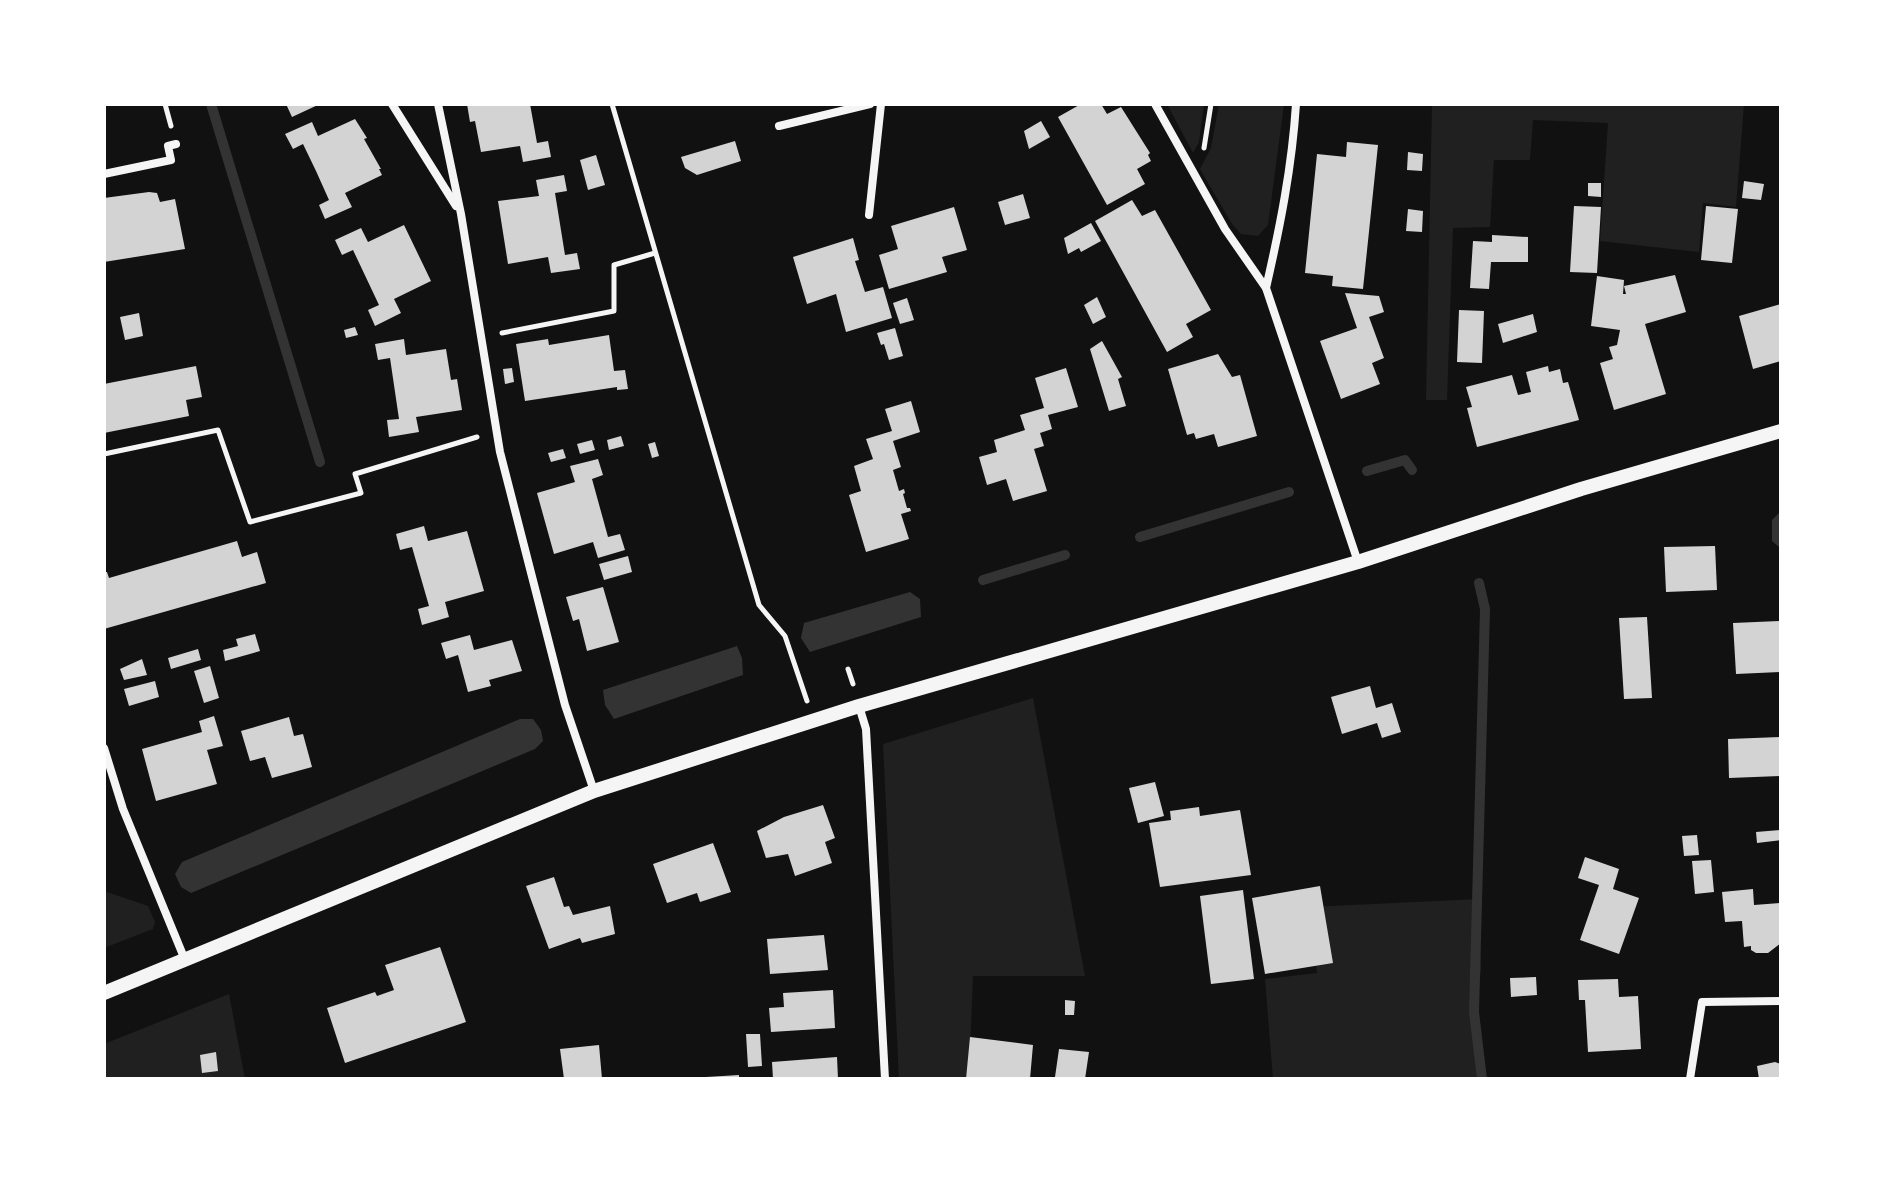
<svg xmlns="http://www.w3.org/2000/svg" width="1885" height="1183" font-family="Karla,sans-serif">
<rect width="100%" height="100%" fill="#111"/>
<path fill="#202020" d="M1167,104H1204L1199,142L1193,153Z
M1219,104H1284L1268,225L1258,236L1241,234L1232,224L1200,169L1211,148Z
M1432,104H1744L1736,207L1703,203L1699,252L1600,241L1608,123L1533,120L1530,160H1494L1490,227L1453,228L1447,400H1426Z
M1033,698L1085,976H973L969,1079H899L883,744Z
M104,891L148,906L155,922L153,929L104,948Z
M1479,899L1481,969L1474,1034L1478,1079H1273L1265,979L1317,973L1310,907Z
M229,994L245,1079H104V1044Z"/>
<path fill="#333" d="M1781,511V549L1772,541V520Z
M910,592L920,599L921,617L810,652L801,638L804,623Z
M737,646L742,658L743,675L614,719L605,705L603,690Z
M520,719H533L541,730L543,741L535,749L191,893L181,887L175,874L182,862Z"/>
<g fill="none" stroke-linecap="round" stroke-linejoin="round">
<path stroke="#333" stroke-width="10" d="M211,104L320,462
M1367,471L1405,460L1412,470
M1140,537L1289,492
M983,580L1065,555
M1479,583L1485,609L1474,1012L1482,1079"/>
</g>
<path fill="#d3d3d3" d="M286,104H320L292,117Z
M467,104H530L537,143L548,141L551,157L523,162L520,146L481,152L475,121L470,122Z
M1081,104H1101L1107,114L1121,107L1150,153L1148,155L1151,161L1137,169L1145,184L1107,205L1058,117Z
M355,119L367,138L364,139L381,169H379L382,175L345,193L352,207L325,219L319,205L329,200L316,171L303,144L293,149L285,134L312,122L318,136Z
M1041,121L1050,137L1029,149L1024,131Z
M735,141L741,161L697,175L685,168L681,157Z
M1347,142L1378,145L1363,289L1332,286L1333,276L1305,273L1317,154L1346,157Z
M1408,152L1423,154L1422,171L1407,170Z
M596,155L605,185L588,190L580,160Z
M564,175L567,191L555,193L565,255L577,253L580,269L551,273L548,257L508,264L498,201L539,196L536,180Z
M1744,181L1764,184L1761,200L1742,198Z
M1588,183H1601V197L1588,196Z
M149,192L157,193L160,202L175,199L185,249L104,262V198Z
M1023,194L1030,218L1005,225L998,202Z
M1132,200L1142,216L1155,210L1211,310L1186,324L1193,337L1167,352L1095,221Z
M1574,206L1601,207L1597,273L1570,272Z
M1706,206L1738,209L1732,263L1701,260Z
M954,207L967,250L942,257L947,272L889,289L879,255L898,249L891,226Z
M1408,209L1423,211L1422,232L1406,231Z
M1091,223L1101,241L1081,252L1079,248L1068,254L1064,238Z
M404,225L431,281L394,299L401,313L375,326L368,310L379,305L353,250L342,255L335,240L361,228L368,242Z
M1492,235L1528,237V262H1491L1489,289L1470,288L1473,241L1492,242Z
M853,238L859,260L855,261L865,292L883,287L892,318L846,332L836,294L807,304L793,257Z
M1675,275L1686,312L1645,324L1666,394L1614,410L1600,363L1613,359L1609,347L1617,345L1620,330L1591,326L1597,276L1624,280L1623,294H1626L1624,286Z
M1345,293L1379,296L1384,312L1369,317L1384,358L1372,363L1380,384L1341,399L1320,341L1357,328Z
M1097,297L1106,317L1093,324L1084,305Z
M907,298L914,320L900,324L893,303Z
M1781,304V361L1753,369L1739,316Z
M1459,310L1484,311L1482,363L1457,362Z
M139,313L143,336L125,340L120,317Z
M1533,314L1537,332L1503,343L1498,324Z
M355,327L358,335L346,338L344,330Z
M895,328L903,356L889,360L884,344L881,345L877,333Z
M609,335L614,371L625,370L628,389L617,390V387L525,401L516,344L548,339L549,345Z
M404,339L406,355L446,349L451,380L457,379L462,410L416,417L419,432L389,437L387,420L399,419L390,358L378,360L375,344Z
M1102,341L1122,377L1118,379L1126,406L1109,411L1090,349Z
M1218,354L1232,377L1240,375L1257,436L1218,447L1214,434L1196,439L1194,433L1187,435L1168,369Z
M196,366L202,397L186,400L189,416L104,433V384Z
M1548,366L1549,372L1560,369L1563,383L1568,382L1579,420L1477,447L1467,408L1472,407L1466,387L1512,375L1518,395L1531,392L1526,372Z
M512,368L514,382L505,384L503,369Z
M1066,368L1078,407L1048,415L1052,429L1040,433L1044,446L1034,449L1047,491L1013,501L1006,479L987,485L979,457L997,452L994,440L1025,430L1020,415L1044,408L1035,378Z
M911,401L920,432L893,441L901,467L893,470L899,491L904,489L905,493L903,494L907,508H910L911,511L901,514L909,539L866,552L849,495L861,491L854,466L873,459L866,439L892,431L885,409Z
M621,436L624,446L609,450L607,440Z
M592,440L595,450L580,454L577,444Z
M655,442L659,456L652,458L648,444Z
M563,449L566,458L551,462L548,453Z
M598,459L603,475L592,479L608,537L620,534L625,550L598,558L593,542L554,554L537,493L575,482L570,466Z
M424,526L428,541L467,531L484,591L445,602L449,617L422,625L418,609L429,606L412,547L400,550L396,534Z
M237,541L242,557L257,552L266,583L104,629V572H107L109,578Z
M1715,546L1717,590L1666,592L1664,547Z
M628,556L632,572L604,580L599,564Z
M603,587L619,642L587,651L579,619L573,621L566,597Z
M1647,617L1652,698L1624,699L1619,618Z
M1779,621L1781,672L1736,674L1733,623Z
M255,634L260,651L225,661L223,650L238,646L236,639Z
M470,635L474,650L512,640L522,671L489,680L491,686L468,692L458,655L446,659L441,643Z
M198,649L201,660L171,669L168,658Z
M142,659L147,675L124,680L120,669Z
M210,666L219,698L204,703L194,671Z
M155,681L159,697L129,706L124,689Z
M1370,686L1376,708L1392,703L1401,732L1382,738L1377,723L1342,734L1331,697Z
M214,716L223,746L207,750L217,784L156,801L142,749L202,732L199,721Z
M289,717L294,736L303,734L312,767L272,778L265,757L250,761L241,731Z
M1781,737V776L1729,778L1728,739Z
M1155,782L1164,816L1138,823L1129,788Z
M823,805L835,838L825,842L832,863L795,876L788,854L766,858L757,831L784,817Z
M1199,807L1200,816L1240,810L1251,875L1160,887L1149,823L1171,820L1170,811Z
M1781,830V840L1757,843L1756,832Z
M1697,835L1699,855L1684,856L1682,836Z
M713,843L731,892L700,902L697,893L667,903L653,864Z
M1585,857L1619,869L1613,889L1639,898L1619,954L1580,940L1599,885L1578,878Z
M1711,860L1714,892L1695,894L1692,861Z
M554,877L564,907L569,906L573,915L610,906L615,934L582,943L580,938L549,949L526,886Z
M1320,886L1333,963L1265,974L1252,898Z
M1753,889L1754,905L1780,903L1781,943L1768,953H1756L1751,950V946L1744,947L1742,921L1725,922L1722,892Z
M1243,890L1254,979L1211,984L1200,896Z
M824,935L828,970L770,974L767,939Z
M440,947L466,1022L345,1063L327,1008L375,992L377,996L394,990L385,965Z
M1536,977L1537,995L1511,997L1510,978Z
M1618,979L1619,997L1638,996L1641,1049L1588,1052L1585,1000H1579L1578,980Z
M833,990L835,1028L771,1032L769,1008L784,1007L783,993Z
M1065,1000L1075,1001L1074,1015H1065Z
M746,1034H760L762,1066L748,1067Z
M970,1037L1033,1045L1030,1079H966Z
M599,1045L602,1079H564L560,1049Z
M1059,1049L1089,1052L1085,1079L1055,1077Z
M216,1052L218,1071L202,1073L200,1055Z
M837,1057L838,1079H773L772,1062Z
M1775,1062L1781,1064V1079H1759L1757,1066Z
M739,1075V1079H706V1077Z"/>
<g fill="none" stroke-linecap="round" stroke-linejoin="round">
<path stroke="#f5f5f5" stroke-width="5" d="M165,104L171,126
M612,104L759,605L785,636L807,701
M1204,148L1211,104
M502,333L614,311V265L655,253
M104,454L218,430L250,522L361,493L355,474L477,437
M848,669L853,684"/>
<path stroke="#f5f5f5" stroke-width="8" d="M392,104L456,206
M438,104L461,214L500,452L565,705L594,791
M1155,104L1225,229L1266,288L1358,562
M779,126L870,104
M104,174L171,160L168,146L176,144
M869,215L881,104
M1266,288C1280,227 1292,167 1296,104
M859,706L866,729L885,1079
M104,748L123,809L185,960
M1690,1079L1702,1002L1781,1001"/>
<path stroke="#f5f5f5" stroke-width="14" d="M104,993L594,791L859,706L1358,562L1581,489L1781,431"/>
</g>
<rect width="1885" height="1183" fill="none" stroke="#ffffff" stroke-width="212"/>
</svg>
